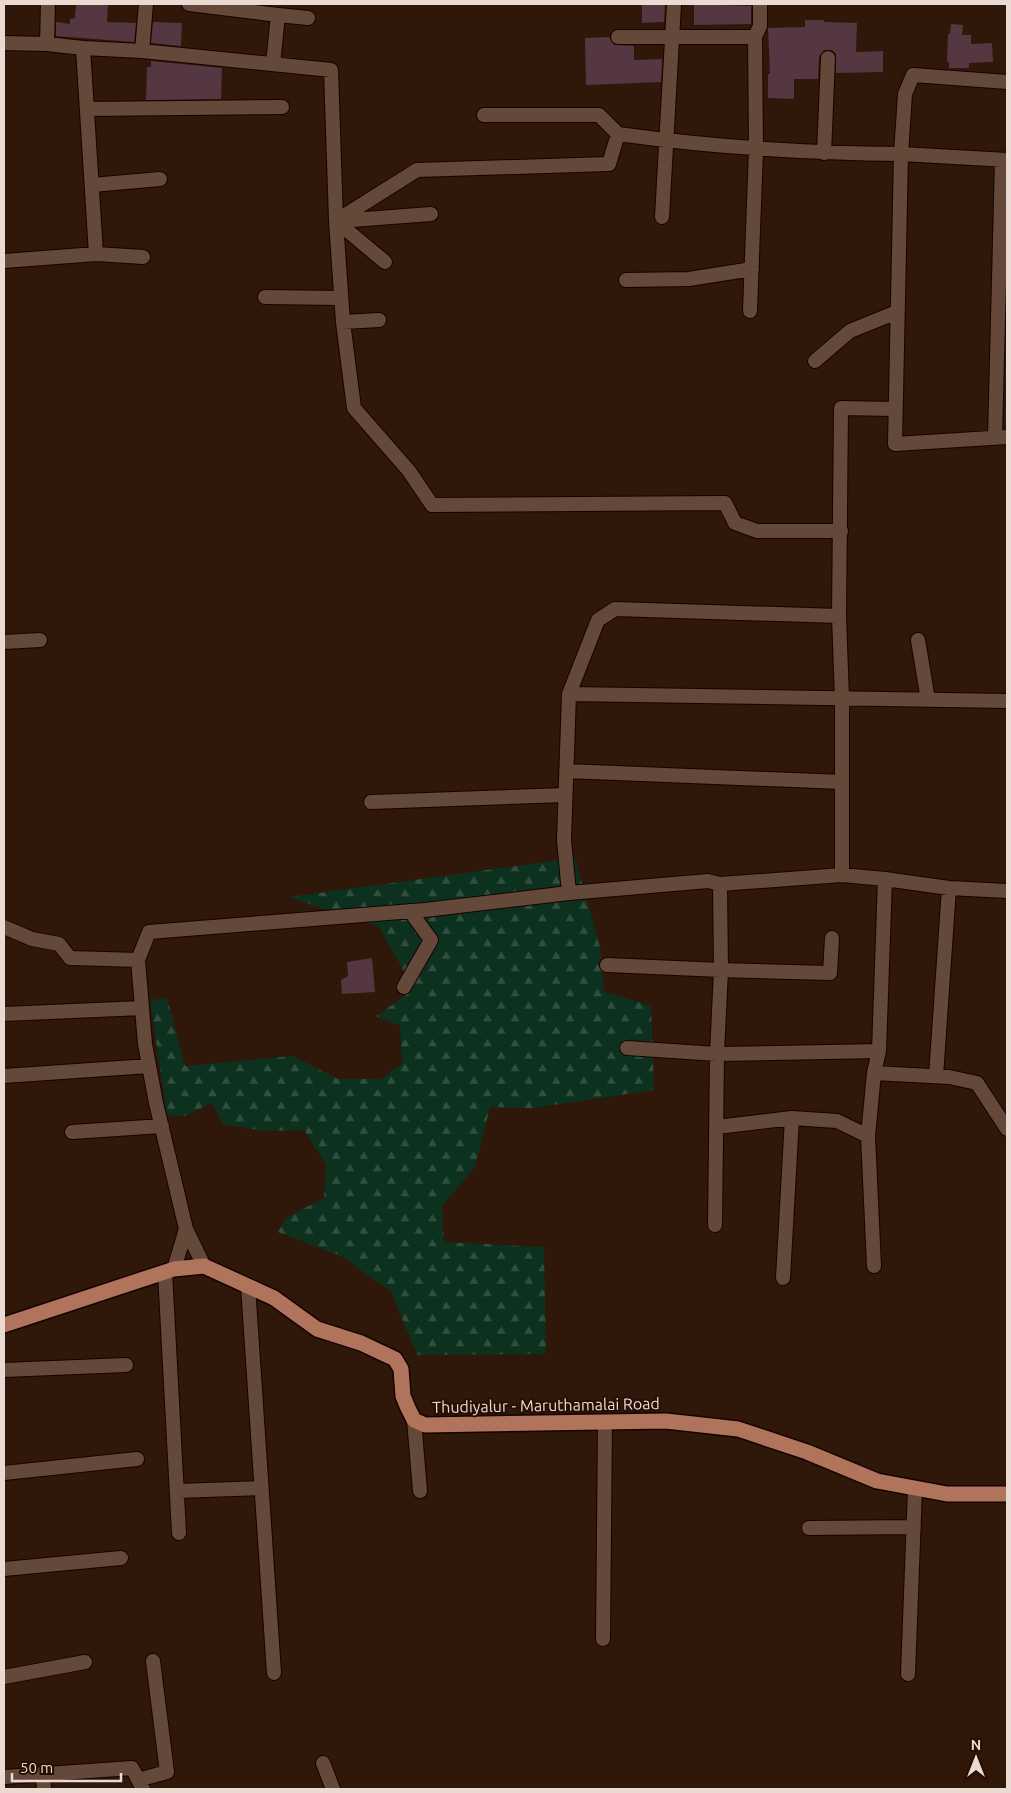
<svg xmlns="http://www.w3.org/2000/svg" width="1011" height="1793" font-family="Ubuntu,sans-serif">
<defs>
<pattern id="forest-firs" width="22" height="20" patternUnits="userSpaceOnUse" patternTransform="scale(1.25)"><rect width="22" height="20" fill="#0c321f"/><path d="M5 1l3.5 6h-7zM16 11l3.5 6h-7z" fill="#304f3e"/></pattern>
</defs>
<rect width="100%" height="100%" fill="#2f170a"/>
<path fill="url(#forest-firs)" d="M575,858L600,947L604,991L651,1006L654,1090L532,1108L490,1107L475,1167L442,1206L444,1242L544,1247L546,1354L417,1355L391,1291L341,1256L278,1232L286,1218L324,1198L326,1165L304,1130L264,1131L223,1124L212,1103L185,1116L167,1115L150,1000L167,998L185,1066L293,1056L338,1079H381L402,1064L400,1026L376,1016L412,991L406,975L379,927L289,897Z"/>
<path fill="#553741" d="M76,4H108L107,22L136,23L134,42L56,36V22L70,24V19L75,18Z
M642,4H665L664,22L642,23Z
M694,4L751,6V24L694,25Z
M805,20H824V22L857,23L856,52L883,51V72L836,73V54L832,50H824L819,57L818,79H794V99L768,98V74H770L768,28L805,27Z
M153,22L182,23L181,46L151,43Z
M951,24L963,25L962,35H971V44L992,43L993,62L969,63V68H949V62H947L948,34H950Z
M609,37L614,45L634,46V60L662,59L661,82L586,85L585,38Z
M151,61L222,68L221,99L146,100L147,67H151Z
M372,958L375,992L342,994L341,980L348,976L347,962Z"/>
<g fill="none" stroke-linecap="round" stroke-linejoin="round">
<defs>
<path id="minor" d="M189,4L278,15L273,64
M278,15L308,18
M618,37H755
M4,43L47,44L83,48L96,254L4,261
M47,44L48,4
M83,48L142,51L331,70L336,221L343,322L354,408L409,471L432,505L725,503L735,523L757,531H841
M142,51L146,4
M87,109L282,107
M618,134C712,147 806,153 901,154L905,94L913,75L1007,82
M824,153L828,58
M1007,160L901,154L895,444L1007,437
M92,185L160,179
M662,217L674,4
M336,221L417,170L609,164L618,134L599,115H484
M336,221L385,262
M339,221L431,214
M96,254L143,257
M626,280L689,279L752,269
M265,297L341,298
M750,311L756,149L755,37L760,26V4
M343,322L379,320
M815,361L850,331L897,312
M995,438L1002,160
M918,640L928,700
M4,642L40,640
M569,694L1007,701
M566,771L842,782
M371,802L565,795
M842,875V699L839,616L841,408L895,409
M569,893L564,840L569,694L598,620L615,609L839,616
M4,927L32,939L59,944L70,958L138,960
M607,965L721,970L830,973L832,938
M404,987L431,940L410,911
M4,1014L142,1008
M627,1048L717,1054L879,1051
M874,1073L949,1077L977,1083L1007,1129
M4,1076L149,1066
M936,1076L949,888
M717,1127L792,1118L837,1121L868,1136
M72,1132L162,1126
M715,1225L717,1054L721,970L720,884
M186,1229L204,1266
M874,1266L868,1136L874,1073L879,1051L885,879
M174,1269L186,1229L156,1103L145,1044L138,960L149,932L425,910L569,893L708,881L720,884L842,875L885,879L949,888L1007,891
M165,1272L179,1533
M783,1278L792,1118
M248,1286L274,1673
M4,1370L126,1365
M414,1420L420,1491
M4,1473L137,1459
M177,1491L261,1488
M809,1528L914,1527
M4,1569L121,1558
M603,1639L605,1422
M908,1674L915,1488
M4,1677L85,1662
M323,1763L333,1789
M43,1773L44,1789
M4,1777L132,1768L143,1789
M138,1780L167,1772L153,1661"/>
<path id="major" d="M4,1325L174,1269L204,1266L274,1298L317,1329L361,1343L395,1359L401,1369L403,1396L408,1408L414,1420L425,1425L666,1421L738,1429L807,1452L877,1481L947,1494H1007"/>
</defs>
<use href="#minor" stroke="#160300" stroke-width="16"/>
<use href="#major" stroke="#160300" stroke-width="18"/>
<use href="#minor" stroke="#64483a" stroke-width="14"/>
<use href="#major" stroke="#b0735b" stroke-width="15"/>
</g>
<g text-anchor="middle" dominant-baseline="central" stroke-width="4" stroke-linejoin="round" paint-order="stroke">
<g font-size="16" fill="#ebdad1" stroke="#250e03">
<text transform="translate(546 1405) rotate(-1)">Thudiyalur - Maruthamalai Road</text>
</g>
</g>
<rect width="1011" height="1793" fill="none" stroke="#ebdad1" stroke-width="10"/>
<g transform="translate(976 1758)" stroke="#250e03" stroke-width="4" paint-order="stroke">
<path d="M0-4L9 19L0 12L-9 19Z" fill="#ebdad1"/>
<text y="-8" font-size="14" font-weight="bold" text-anchor="middle" fill="#ebdad1">N</text>
</g>
<path d="M12 1773v8h109v-8" fill="none" stroke="#ebdad1" stroke-width="2.5"/>
<text x="20" y="1773" font-size="15" fill="#ebdad1" stroke="#250e03" stroke-width="4" paint-order="stroke">50 m</text>
</svg>
